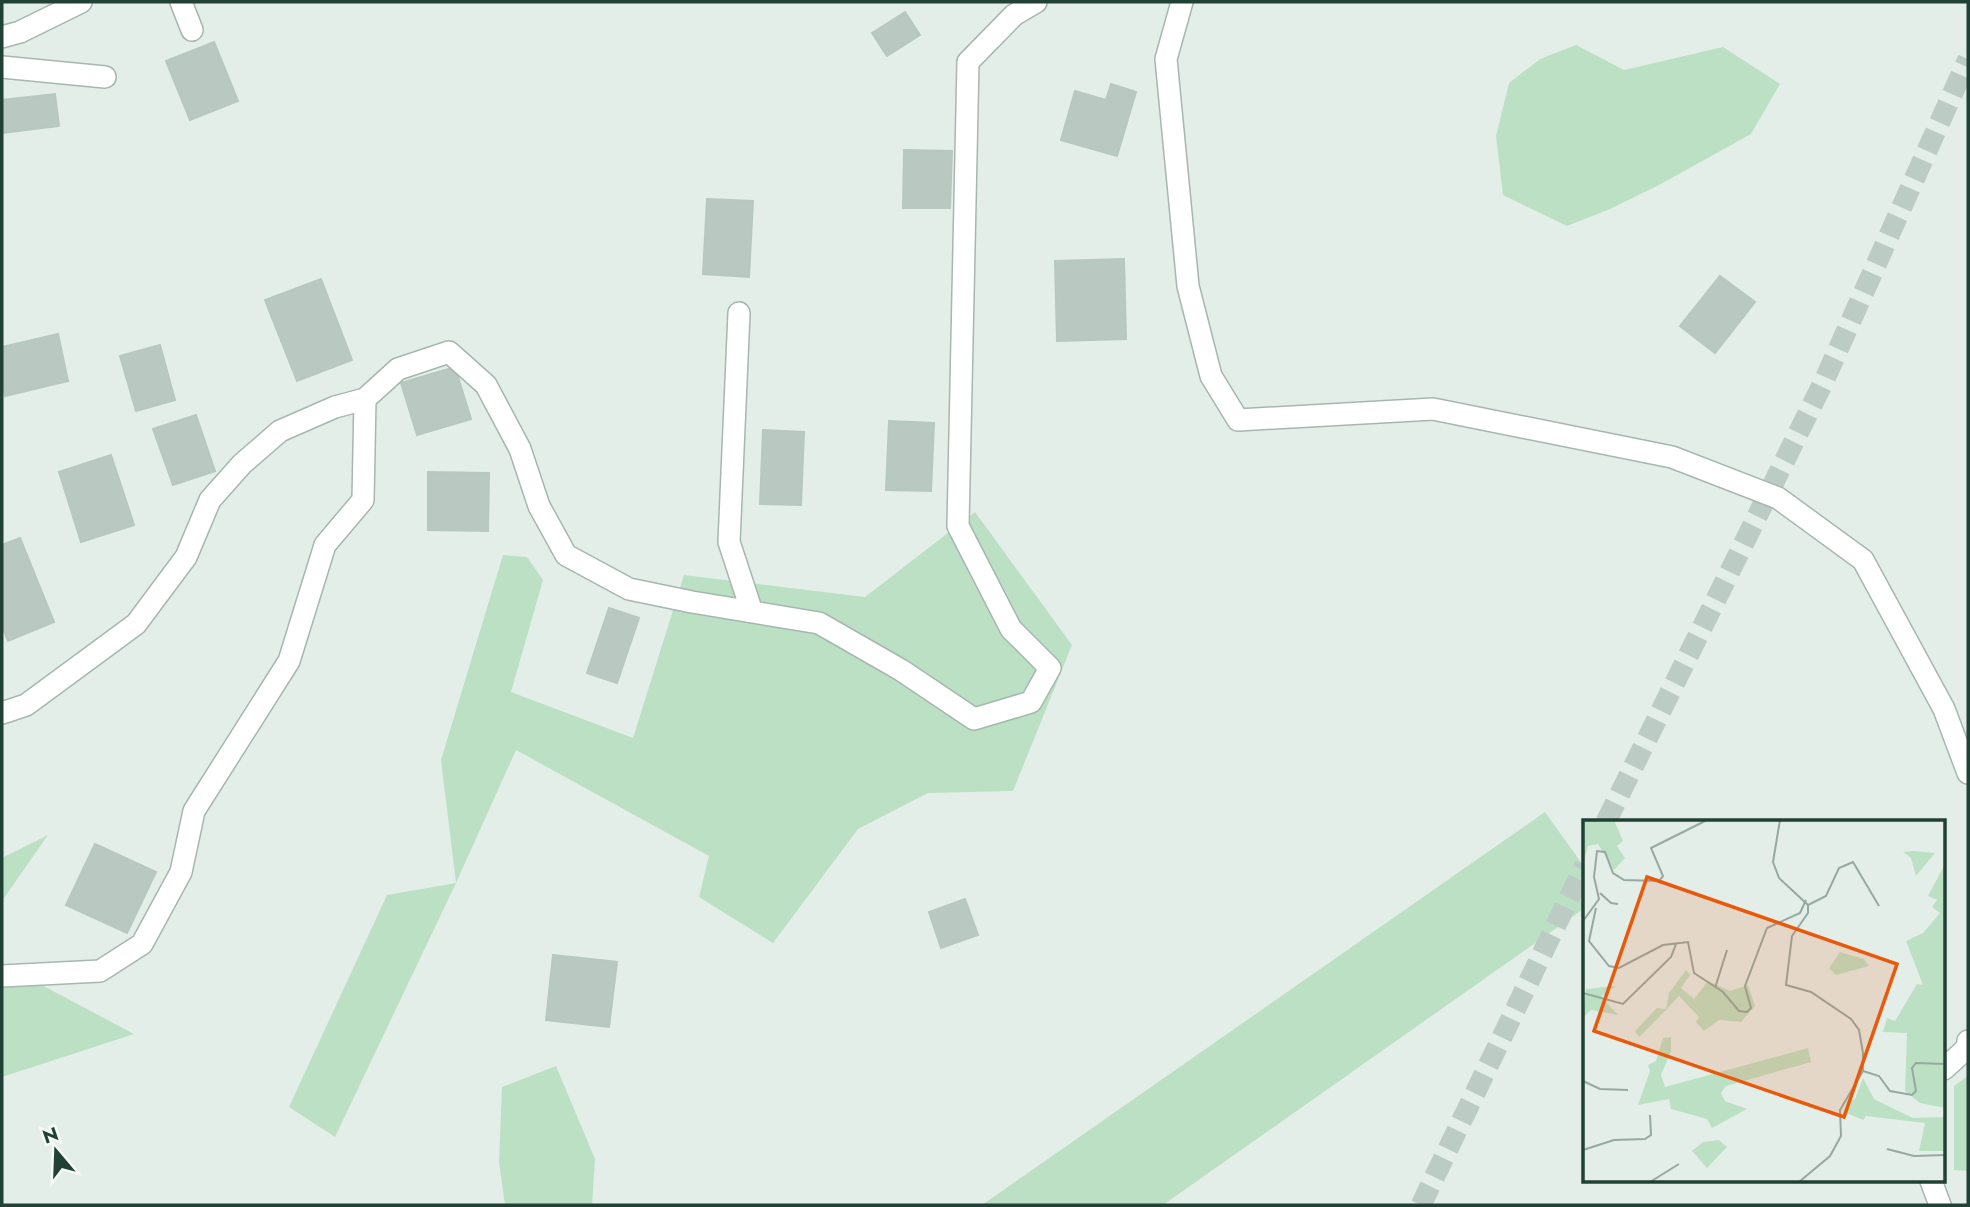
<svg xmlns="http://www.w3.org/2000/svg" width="1970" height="1207" font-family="Jost,sans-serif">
<rect width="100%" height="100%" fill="#e4eee9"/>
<path fill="#bce0c3" d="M1576,45L1624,70L1723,47L1780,84L1751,134L1659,185L1610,209L1567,226L1503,195L1496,136L1509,83L1540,59Z
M975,512L1072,645L1013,791L928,793L858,829L773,943L699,897L709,856L516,750L456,883L335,1137L289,1107L387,895L456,883L441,760L503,555L527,557L543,580L511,692L633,738L684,575L865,597Z
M1545,812L1585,868V908L1163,1205H982Z
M48,835L2,901V858Z
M2,964L134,1034L2,1077Z
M556,1066L595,1159L592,1205H505L499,1162L502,1087Z
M1968,1076V1171L1954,1170V1086Z"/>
<path fill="#b9c9c2" stroke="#b6c8bf" stroke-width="2" d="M905,12L920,35L887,56L872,33Z
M214,42L238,101L190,120L166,61Z
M1111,84L1136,92L1117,156L1061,140L1075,91L1106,100Z
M55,94L59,126L2,133V100Z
M904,150L952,151L950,208H903Z
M707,199L753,201L749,277L703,274Z
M1124,259L1126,339L1057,341L1055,261Z
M1720,276L1755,302L1715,353L1680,326Z
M321,279L352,360L297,381L265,300Z
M58,334L68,381L5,396L2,383V347Z
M160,345L175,400L136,411L120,356Z
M455,367L471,419L417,435L401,383Z
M196,415L215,471L173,485L153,429Z
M889,421L934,423L931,491L886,490Z
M763,430L804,432L801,505L760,504Z
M111,455L134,525L81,542L59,472Z
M428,472L489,473L488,531L428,530Z
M20,538L54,622L8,641L2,625V545Z
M609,608L639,618L617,683L587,673Z
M95,844L156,872L127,933L66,905Z
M965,899L978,935L941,948L929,912Z
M553,955L617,962L609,1027L546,1020Z"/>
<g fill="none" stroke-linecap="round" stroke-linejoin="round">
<path stroke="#bdcbc5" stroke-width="21" stroke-dasharray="21 10" stroke-linecap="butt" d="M1606,822L1824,381L1968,59
M1421,1205L1585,865"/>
<defs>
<path id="minor" d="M181,2L192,30
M1182,2L1166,59L1188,286L1211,376L1238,420L1433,409L1672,457L1778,498L1863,560L1944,709L1968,773
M2,37L20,32L81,2
M2,67L105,77
M739,313L729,542L752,612
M2,713L26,705L136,624L186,557L210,500L242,464L280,431L335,407L365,399L398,369L449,352L486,385L520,449L539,506L566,555L629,589L692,602L819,623L901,670L974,719L1031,702L1050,668L1011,629L958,526L968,62L1014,15L1036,2
M2,976L100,971L142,944L181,872L194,811L289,661L325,545L363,500L365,399
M1944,1069L1967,1048L1968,1041
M1931,1181L1940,1205"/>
</defs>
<use href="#minor" stroke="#a6b7b0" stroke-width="24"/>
<use href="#minor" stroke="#fff" stroke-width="21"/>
</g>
<g transform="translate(1583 820)">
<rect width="362" height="362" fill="#e4eee9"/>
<path d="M0,0H31L40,21L34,26L42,38L31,50L15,24L5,26L0,44ZM320,32L330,31L352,33L333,56L328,38ZM362,44V288L337,283L322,271L324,213L300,212L304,198L312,201L334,164L340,165L323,121L340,113L357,93L349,87L354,80L345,76ZM257,132L281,139L286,146L253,155L246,148ZM103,150L107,155L98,168L111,179L125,161L147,171L165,165L172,186L158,202L136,200L121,211L113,202L116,197L96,176L83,190L56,217L52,211L74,188L83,189L86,173ZM33,166L18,177L35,195L8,190L0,198L3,169ZM88,217V231L78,255L82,267L225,228L228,242L143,266L138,273L142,281L164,289L129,308L124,299L88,289L86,279L55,285L67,251L65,245L73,241L80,218ZM280,258L291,279L311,289L330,298L362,297V331H336L342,303L283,296L280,300L261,292L265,281L272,279ZM136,320L144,327L124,348L109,331L120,322Z" fill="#bce0c3"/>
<path fill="none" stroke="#96a9a1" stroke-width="2" d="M197,0L190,42L196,58L225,85V93L209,116L203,165L228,172L268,199L276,210L280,233V251L257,290L258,316L247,336L216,362M17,73L28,83L35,84M225,85L243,76L256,48L270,42L296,86M13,88L6,121L26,146L36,148L80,125L105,122L111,153L140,172L156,191L164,192L168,188L162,166L184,108L217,93L223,80M0,101L16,79L11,57L14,31L22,32L30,53L41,60L76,61L80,56L68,28L124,0M132,168L144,130M0,173L40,184L88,137L93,124M280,251L296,256L307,271L329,275L333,271L329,248L333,243L363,244M0,261L17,269L45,270M304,329L331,336L363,335M0,330L31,320L62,319L68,315L67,295M67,362L96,344"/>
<path fill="#e8590c" fill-opacity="0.15" stroke="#e8590c" stroke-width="3.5" d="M64,57L314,144L261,297L11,211Z"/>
<rect width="362" height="362" fill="none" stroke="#224136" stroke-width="3.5"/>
</g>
<rect width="1970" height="1207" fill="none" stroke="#224136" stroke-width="7"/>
<g transform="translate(56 1151) rotate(341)" stroke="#f5faf7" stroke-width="5" paint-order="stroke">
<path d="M0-5L12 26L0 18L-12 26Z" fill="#224136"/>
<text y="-10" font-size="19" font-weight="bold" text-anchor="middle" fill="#224136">N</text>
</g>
</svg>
